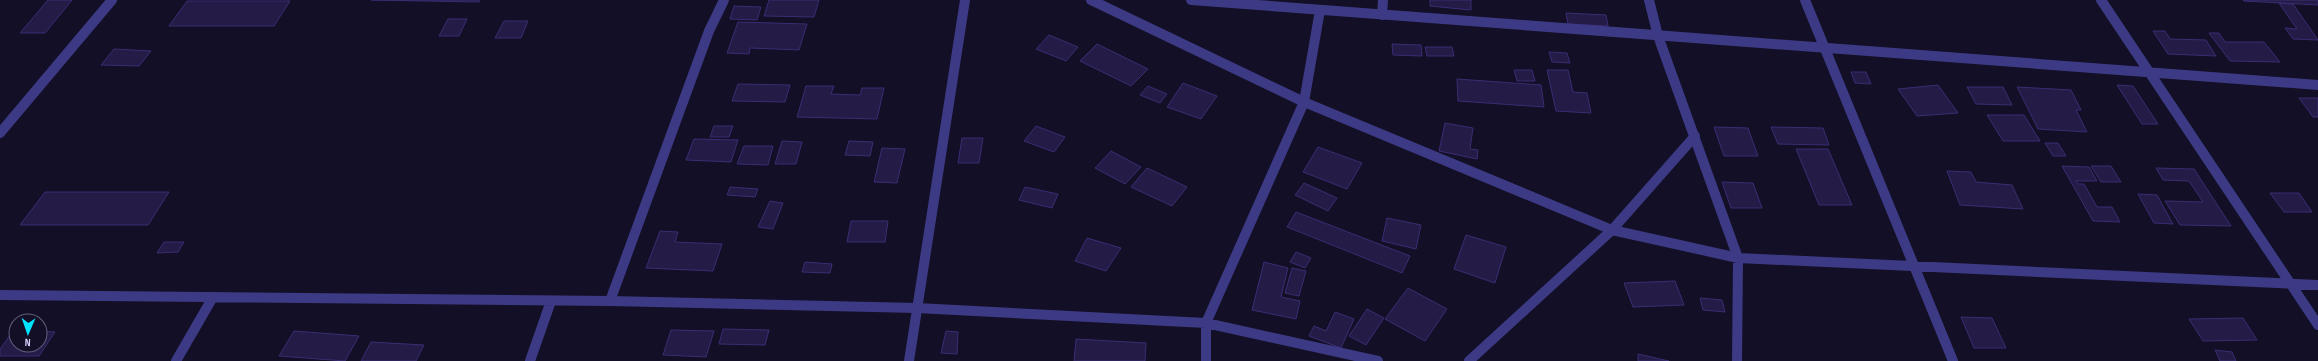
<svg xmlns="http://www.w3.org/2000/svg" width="2318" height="361" font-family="'Sofia Sans Condensed',sans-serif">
<rect width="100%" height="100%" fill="#130f26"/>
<path fill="#241b47" stroke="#3b2d73" d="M48,0H72L45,33H20Z
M371,0H480L479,2Z
M769,0H819L814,17L764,16Z
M1430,0H1471V10L1430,6Z
M2243,0H2318V5L2244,1Z
M187,1H290L274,26H169Z
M2279,3L2293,4L2318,40L2293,39L2285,28L2297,29Z
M734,6L761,7L757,20L730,19Z
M1566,13L1606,15L1608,26L1568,24Z
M448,19H467L459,36H439Z
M504,21H528L521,38H495Z
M738,22L807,24L799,50L750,48L749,54L727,53Z
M2153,31H2165L2170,39L2206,40L2216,56L2168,54Z
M2209,33H2219L2225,42H2264L2280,62L2230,61Z
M1049,35L1078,47L1066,61L1036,49Z
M1097,44L1148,69L1131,86L1080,61Z
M1392,44L1421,45L1422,56L1393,55Z
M1425,47H1452L1454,56H1427Z
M114,49L151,51L139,66L101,65Z
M1549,52L1567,53L1570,63L1552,62Z
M1514,70H1532L1535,81H1517Z
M1547,70H1568L1573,92L1587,93L1591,113L1556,111Z
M1851,72H1866L1871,84L1855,83Z
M1457,79L1541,85L1544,107L1458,101Z
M1183,83L1217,96L1201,119L1167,107Z
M738,84L790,85L785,102L732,101Z
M1938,85L1958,113L1917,116L1898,89Z
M2117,85L2133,86L2158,124H2142Z
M806,86H834L831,94L860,95L862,88H884L877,119L797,117Z
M1148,86L1167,94L1160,103L1140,95Z
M1967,87H2003L2012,105L1976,104Z
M2017,87L2071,90L2081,110H2076L2087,132L2038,129Z
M2299,98H2318V117H2313Z
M1987,115H2024L2040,141H2003Z
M1445,123L1473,128L1470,149L1478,150L1477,159L1439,151Z
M714,126H733L729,137H710Z
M1036,126L1065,137L1054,152L1024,141Z
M1714,127L1748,128L1758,156H1724Z
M1771,127L1823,128L1829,145L1778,144Z
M962,138H983L979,163H958Z
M694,139L738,140L731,162L686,160Z
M782,141L802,142L796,164H775Z
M849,141L873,142L870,156L845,155Z
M2045,143H2058L2066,156H2053Z
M744,146H773L768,165L737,164Z
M1318,147L1362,163L1347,189L1303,172Z
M882,148L905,149L897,183L874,182Z
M1796,149H1828L1852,205H1819Z
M1111,151L1141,167L1125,184L1095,168Z
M2062,166L2089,167L2097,181H2076L2078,184H2084L2097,207H2112L2120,222L2093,221Z
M2091,166H2111L2121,182H2101Z
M1147,168L1187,187L1172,206L1131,187Z
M2156,168L2194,169L2231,226L2180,225L2165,201L2203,202L2189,181L2163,180Z
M1947,171L1971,172L1976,182L2012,185L2023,209L1960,205Z
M1722,182L1753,183L1762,208H1731Z
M1304,183L1337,198L1328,211L1295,195Z
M730,187L758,189L755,197L727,195Z
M1025,187L1058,194L1052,208L1019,200Z
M45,192H169L148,225H20Z
M2270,193H2299L2312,212H2284Z
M2138,194L2157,195L2173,224L2154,223Z
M770,201L783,203L773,229L758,227Z
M1296,212L1410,256L1402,273L1287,227Z
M1387,218L1421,225L1416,249L1382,241Z
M851,221H888L885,242H847Z
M660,231L678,232L675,242L722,244L713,271L646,268Z
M1466,235L1506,247L1495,283L1454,269Z
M1087,238L1121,248L1106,271L1075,261Z
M164,242H184L178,252L157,253Z
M1296,252L1311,258L1305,268L1290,262Z
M805,262L832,264L830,273L802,272Z
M1264,262L1288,268L1281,297L1300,301L1296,319L1252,310Z
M1292,268L1306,271L1299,296L1285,293Z
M1675,281L1684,305L1633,307L1624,283Z
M1408,288L1447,309L1425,341L1385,319Z
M1700,298L1722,300L1725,312L1703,310Z
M1367,309L1384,318L1366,345L1349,336Z
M1335,312L1354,319L1341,348L1309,336L1314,326L1326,331Z
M1961,317L1992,318L2006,348H1974Z
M2243,318L2257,340L2203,341L2189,319Z
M723,329L769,330L765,345L719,344Z
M671,330L714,331L706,357L663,355Z
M13,331H16V345H40V331L55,332L39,356H0V349Z
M294,331L359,336L345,361L279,356Z
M946,331L958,332L957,354L941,353Z
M1076,339L1146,343L1145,361H1074Z
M371,342L424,345L416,361H361Z
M2215,350L2232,352L2236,361H2220Z
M1638,354L1669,361H1638Z"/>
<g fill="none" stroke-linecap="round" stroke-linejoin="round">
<path stroke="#3d3a85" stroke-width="10" d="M1091,0L1304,102L1612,230L1738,258L2318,285
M1191,0L2318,85
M1649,0L1658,36L1738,258L1737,361
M1805,0L1953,361
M2101,0L2318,325
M1382,15L1383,0
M0,133L112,0
M0,295L610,301L917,308L1206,323L1378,361
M610,301L709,31L724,0
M176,361L213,297
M530,361L551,301
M909,361L965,0
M1206,361V323L1304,102L1320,10
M1469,361L1612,230L1695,136"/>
</g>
<g transform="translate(28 333) rotate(182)"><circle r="19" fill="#130f26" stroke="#625e7d"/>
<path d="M0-3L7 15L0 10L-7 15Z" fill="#00e5ff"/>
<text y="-6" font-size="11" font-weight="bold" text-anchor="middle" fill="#d9d4ff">N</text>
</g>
</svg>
